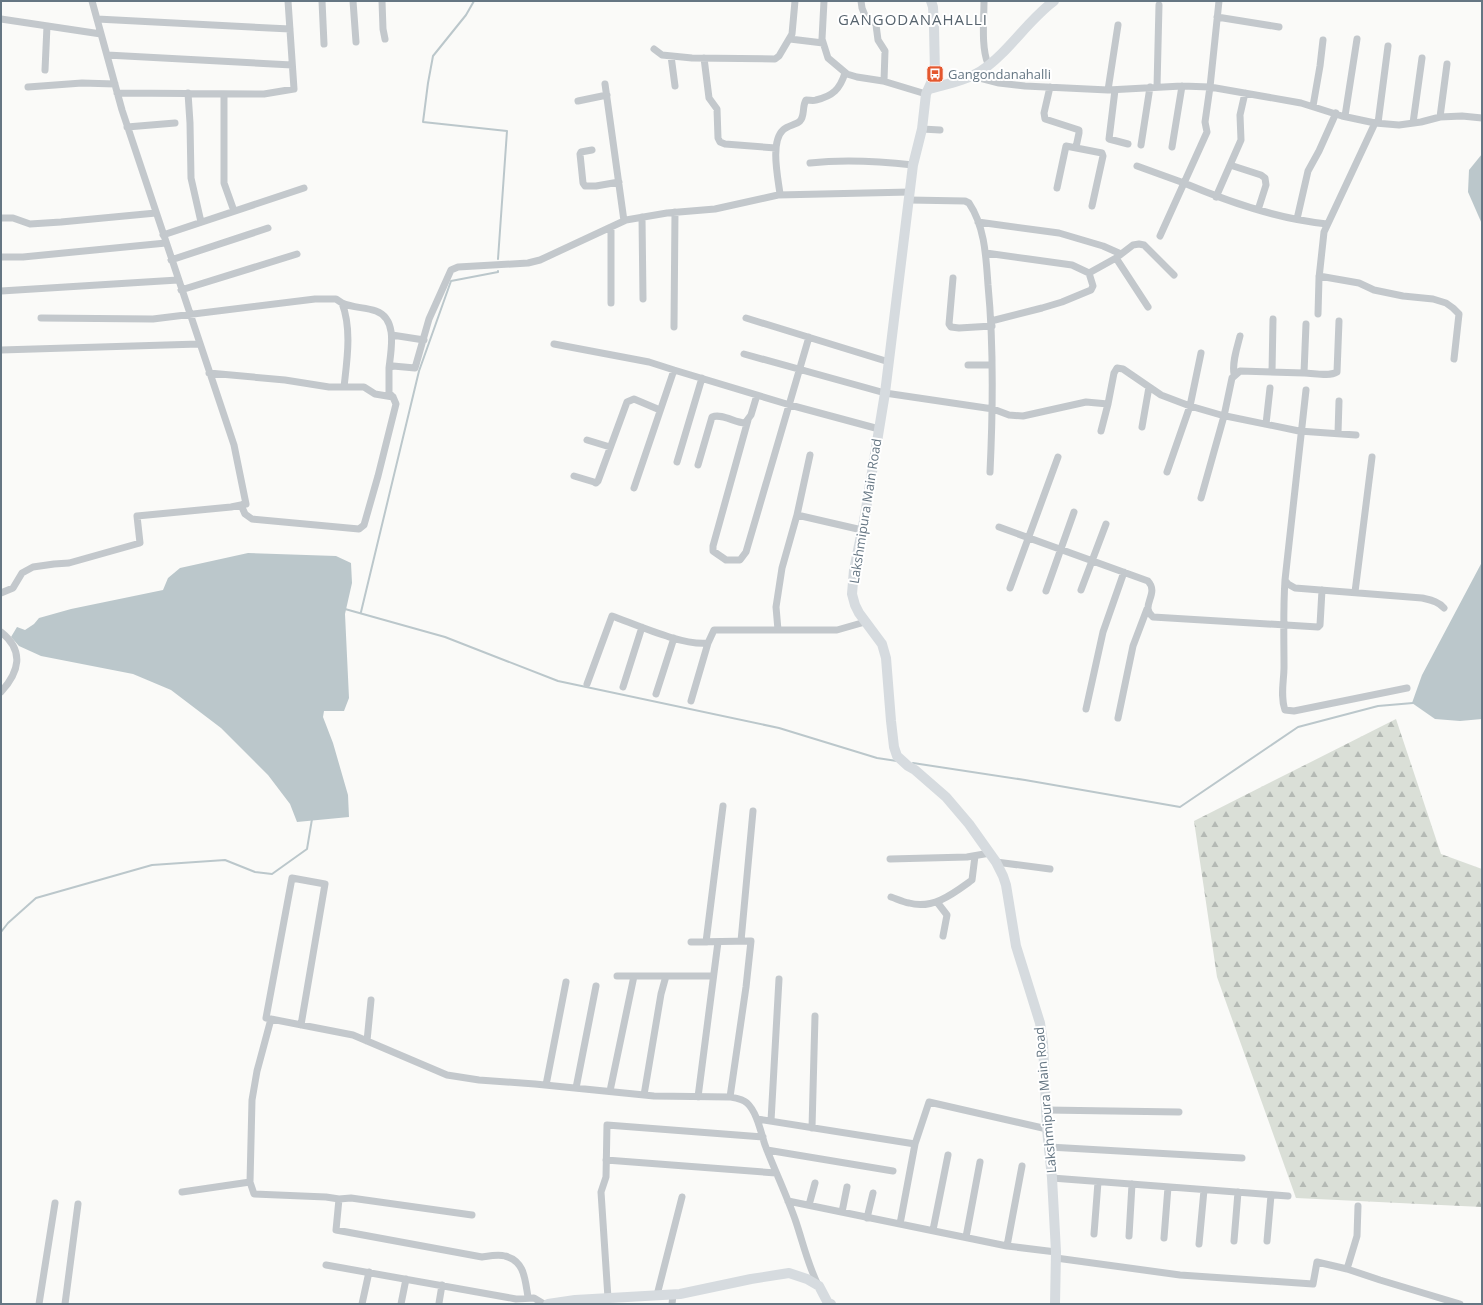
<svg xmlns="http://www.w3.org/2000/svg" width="1483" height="1305" font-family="'Open Sans',sans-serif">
<defs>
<pattern id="forest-firs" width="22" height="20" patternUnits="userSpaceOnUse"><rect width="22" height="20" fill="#dadfd7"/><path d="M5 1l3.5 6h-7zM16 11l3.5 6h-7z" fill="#b4b9b4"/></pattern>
</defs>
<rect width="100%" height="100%" fill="#fafaf8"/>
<path fill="url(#forest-firs)" d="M1396,719L1441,854L1482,869V1207L1296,1198L1217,977L1194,821Z"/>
<path fill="#bbc7cb" d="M1482,154V224L1468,192L1469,170Z
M248,553L336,556L351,563L352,583L345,614L349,698L344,711H324L323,717L333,743L348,795L349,817L297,822L290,804L268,775L221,728L171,690L133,674L41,656L19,646L11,637L17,627L25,630L34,624L39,618L71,609L163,590L168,578L180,568Z
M1482,562V719L1460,721L1435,719L1412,703L1422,675Z"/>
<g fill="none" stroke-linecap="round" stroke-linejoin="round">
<path stroke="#bbc7cb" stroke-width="2" d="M474,1L466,15L433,56L428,83L423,122L507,131L498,259
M345,609L445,637L558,681L779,728L877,758L897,761
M361,612L419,371L451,281L498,272V271
M913,763L1025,780L1180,807L1298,727L1378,706L1413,703
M1,932L8,923L36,898L152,865L225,860L255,872L272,874L307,849L312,819"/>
<path stroke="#c3c8cc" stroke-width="7" d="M322,1L324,44
M353,1L356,42
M382,1L383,29L385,39
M824,1L822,39L828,58L847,74L857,77L883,81L926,94
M861,1L862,8L866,18L874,22L876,25L878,40L885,51L884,81
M984,1C984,20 981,47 988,64
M1217,17L1279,27
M1,19L101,34
M97,19L290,29
M790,39L823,43
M654,49L662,55L692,58L775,59L779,56L792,34L795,1
M107,55L292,65
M671,56L675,86
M704,58L709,98L717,109L718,138L720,142L725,144L776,148
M45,70L47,26
M972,76L999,83L1025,86L1108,90L1182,86L1210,87L1301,103L1342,116L1375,123L1399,125L1421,122L1440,117L1462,116L1482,118
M605,84L624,221
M28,87L82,83L115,84
M1050,87L1044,113L1045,119L1079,130V133L1076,147
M1157,87L1159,5
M1108,90L1118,25
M1115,90L1109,139L1128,144
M117,93L264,94L294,89L288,1
M188,93L190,123L191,178L201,222
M224,94V183L234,211
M578,101L607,95
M1313,106L1320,66L1323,40
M1345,116L1357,39
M1440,117L1447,64
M1378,123L1388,46
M1413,123L1422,58
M127,127L175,123
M922,129L940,130
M1141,145L1150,87
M1172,147L1182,86
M592,150L581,152L580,154L583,183L585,186H596L619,182
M810,163C845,159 878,161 913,165
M1230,165L1241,140L1240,115L1245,93
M1137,166L1184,183L1207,132L1205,122L1210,87L1219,1
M1057,188L1066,146L1102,153L1103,156L1092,206
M780,194C778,178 770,142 783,130C788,125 796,125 800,121C805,116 802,106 806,100C810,100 813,101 816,100C833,96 840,89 845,73
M1216,197L1230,165L1261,175L1265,178L1266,185L1258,210
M909,200L965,201L969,203C985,227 986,257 988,285C994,347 993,409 990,472
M642,217L643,299
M1,218H13L30,224L61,222L156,213
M1297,219L1308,171L1319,151L1336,113
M978,222L1059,233L1103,246L1121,254
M611,227V303
M163,235L304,188
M1160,236L1184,183C1229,202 1277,219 1327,224
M986,253L1072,265L1089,273L1093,286L1091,290L1062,302L1042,308L991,321
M1,257H23L166,243
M1116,258L1148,307
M171,260L268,228
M1089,273L1116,258L1133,245L1139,244L1144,245L1174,275
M1319,276L1359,283L1374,290L1403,296L1433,299L1446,303L1453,308L1459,314L1454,359
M953,278L949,324L951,327L959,328L992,326
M181,290L297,254
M1,291L178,280
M342,303C353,308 365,307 376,311C398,319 391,350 389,368
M1318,314L1319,278L1324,232L1375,123
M41,318L153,319L315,299H336L342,303C352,329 347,360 344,387
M746,318L889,362
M674,327L675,212
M392,335L424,340
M554,344L649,362L674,370
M1,350L199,344
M744,354L885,393L993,409L1009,415L1023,416L1086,402L1108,404L1114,373L1117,368L1123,369L1161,395L1190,406L1221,415L1299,431L1356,435
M968,365H992
M1272,372L1273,319
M209,373L285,380L329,387H364L375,394L393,397
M1304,373C1314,373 1329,377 1337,372L1339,321
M1234,374C1232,362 1237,348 1240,336
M1306,390L1285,580L1288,584L1295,588L1422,598C1430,600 1438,601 1444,608
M748,420L713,546V551L726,560H740L746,552L809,337
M1266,424L1270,388
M1142,427L1149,387
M1101,431L1108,404
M1338,433L1339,401
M587,440L610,447
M677,462L702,378
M698,465L712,417C722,413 735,423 745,423L751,415L757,395
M1167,472L1190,406L1201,353
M574,476L594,482L596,483L598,481L627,402L634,399L660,410
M634,488L674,370L790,405L879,429
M1201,498L1224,416L1232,378L1240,371L1304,373L1306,324
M241,505L245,514L252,519L359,529L364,525L378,476L396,404L393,397L389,393V368L393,366L415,368L429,319L451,270L458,267L528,263L540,260L626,220L667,213L715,209L778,195L910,192
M797,515L862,530
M999,527L1148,581C1160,594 1139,606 1153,617L1318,627L1320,625L1322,590
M1285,580C1283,609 1284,637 1284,667C1284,681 1280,696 1285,710L1294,711L1407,688
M1010,588L1058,457
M1081,590L1106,524
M1046,591L1074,512
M1355,592L1372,457
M1,593L13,588L22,573L33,567L54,564L69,563L140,543L137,516L231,507L246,504L234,445L122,110L92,1
M778,630L776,607L782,568L797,515L810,455
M1,632C25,651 19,672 1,692
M587,684L612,616C637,625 683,646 708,643L714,630H837L865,622
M623,687L642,627
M656,694L674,638
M691,701L708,643
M1086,709L1103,632L1124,572
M1118,718L1133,646L1147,609
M890,859L967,857L990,853
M996,862L1050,869
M891,897C897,899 903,902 909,903C933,910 954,893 972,880L975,856
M937,902L947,915L943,936
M741,941L753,811
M691,942L751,941L746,987L730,1097
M706,942L723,806
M617,976H713
M271,1019L257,1071L252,1100L250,1182L254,1194L326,1197L339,1199L351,1198L472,1215
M301,1025L325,884L292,878L266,1018L353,1035L447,1075L479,1080L535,1084L654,1096L730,1097C736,1098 743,1099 747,1103C757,1112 761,1133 765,1145C775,1171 787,1196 796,1222C803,1243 808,1265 818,1285
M367,1041L371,1000
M546,1085L566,982
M576,1088L596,986
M610,1091L634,976
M644,1095L661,994L666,976
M698,1097L718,942
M1046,1110L1179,1112
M757,1119L915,1144
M771,1121L779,979
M812,1128L815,1016
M1049,1147L1242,1158
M767,1150L893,1171
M606,1160L776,1173
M1052,1178L1288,1196
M182,1192L250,1182
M339,1199L336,1230L482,1257C489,1256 498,1254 505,1256C525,1261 525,1280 528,1297
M788,1201L1007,1246L1056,1252
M809,1205L815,1183
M842,1212L847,1187
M867,1218L873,1193
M900,1224L915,1144L929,1102L1047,1129
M933,1230L948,1155
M1094,1234L1098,1182
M1129,1236L1132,1184
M966,1237L980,1162
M1164,1238L1168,1187
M1234,1241L1238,1192
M1267,1241L1271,1195
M1199,1244L1204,1190
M1007,1246L1022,1166
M1056,1258L1180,1275L1313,1284L1317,1262L1347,1269L1357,1236L1358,1206
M326,1265L516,1299L534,1298L544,1304
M1347,1269L1380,1280L1460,1304
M657,1295L682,1197
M608,1298L601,1192L606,1177L607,1125L763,1137
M439,1303L442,1285
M39,1304L55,1203
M65,1304L78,1204
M362,1304L369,1272
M401,1304L406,1279
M672,1304L673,1295"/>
<path stroke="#d6dbdf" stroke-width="10" d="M931,1L933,7L934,27L935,74L926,94L922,129L913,165L885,393L864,521L854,570L852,594L855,605L859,613L882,644L886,658L891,721L894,747L897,756L908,766L915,770L946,797L969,824L996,862L1003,876L1006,885L1016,946L1040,1023L1043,1043L1047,1129L1052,1178L1056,1252L1055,1304
M929,89C946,84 965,81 981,71C1009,52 1027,21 1054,1
M548,1304L575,1300L680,1294L751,1279L789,1273L807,1279L819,1286L828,1303L831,1304"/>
</g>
<defs>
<symbol id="bus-square" viewBox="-11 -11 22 22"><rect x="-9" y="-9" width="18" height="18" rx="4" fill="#e4572e" stroke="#fff"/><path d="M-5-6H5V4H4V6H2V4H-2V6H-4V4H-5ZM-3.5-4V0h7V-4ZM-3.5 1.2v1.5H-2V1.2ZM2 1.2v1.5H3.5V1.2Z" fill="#fff"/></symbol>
</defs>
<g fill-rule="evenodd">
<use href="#bus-square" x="925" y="64" width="20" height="20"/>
</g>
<g text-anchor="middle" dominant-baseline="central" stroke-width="4" stroke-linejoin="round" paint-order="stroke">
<g font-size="13" fill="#657683" stroke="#fff" text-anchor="start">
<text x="948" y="74">Gangondanahalli</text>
</g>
<g font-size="13" fill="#657683" stroke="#fff">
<text transform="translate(865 511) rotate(-81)">Lakshmipura Main Road</text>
<text transform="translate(1045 1100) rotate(-95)">Lakshmipura Main Road</text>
</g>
<g font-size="15" letter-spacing="1" fill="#57646e" stroke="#fff">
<text x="913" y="19">GANGODANAHALLI</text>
</g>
</g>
<rect width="1483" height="1305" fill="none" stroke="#657683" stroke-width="4"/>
</svg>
